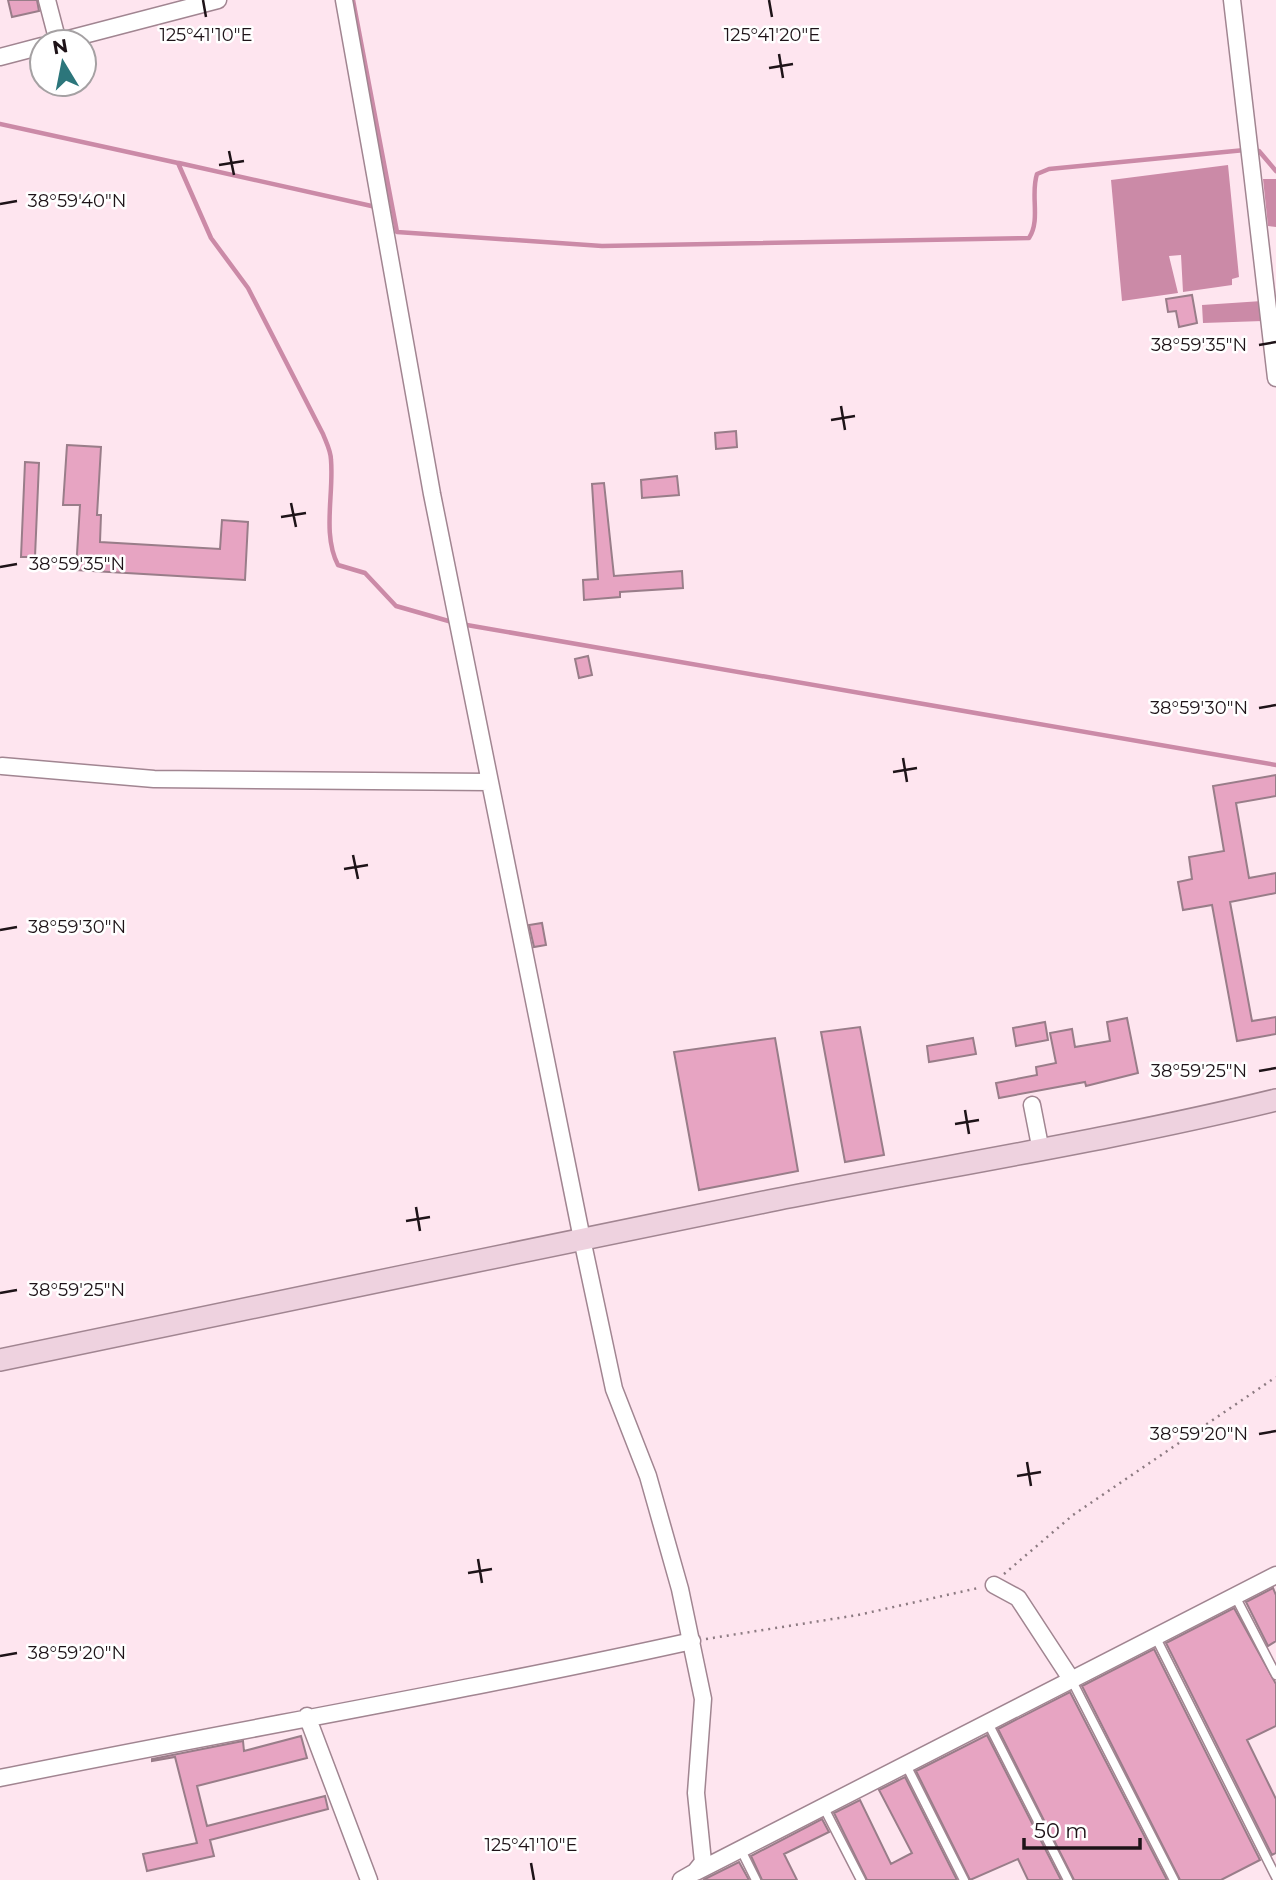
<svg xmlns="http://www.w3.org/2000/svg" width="1276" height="1880" font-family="Montserrat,sans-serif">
<rect width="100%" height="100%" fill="#fee5ef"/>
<path fill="#cb8aa7" d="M1228,165L1239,277L1232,279V285L1183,292L1181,255L1169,256L1178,293L1122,301L1111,180Z
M1263,179H1276V227L1268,226Z
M1262,301L1263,321L1203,323L1202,305Z"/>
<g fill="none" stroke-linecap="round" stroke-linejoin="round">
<path stroke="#cb8aa7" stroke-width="4.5" d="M353,0L397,232L602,246L1029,238C1041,220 1030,194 1037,174L1049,169L1245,150L1259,151L1276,171
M0,124L178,163L211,238L248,288L323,434C326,442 331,451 331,460C334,494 322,534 338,565L365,573L396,606L452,622
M179,163L376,207
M461,624L1276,765"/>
</g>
<path fill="#e7a4c2" stroke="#997d89" stroke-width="2" d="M8,0H37L39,11L12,17Z
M1192,295L1197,323L1179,327L1176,311L1168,312L1166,299Z
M736,431L737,447L716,449L715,433Z
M67,445L101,447L97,515H101L100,542L220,549L222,520L248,522L245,580L76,570L80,505H63Z
M25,462L39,463L35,557H21Z
M677,476L679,495L642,498L641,480Z
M604,483L614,576L682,571L683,588L620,592V597L584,600L583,580L598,579L592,484Z
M588,656L592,675L579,678L575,659Z
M1276,775V796L1236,803L1249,878L1276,873V893L1230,902L1252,1021L1276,1017V1034L1237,1041L1212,905L1183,910L1178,882L1192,879L1189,857L1224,851L1213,786Z
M542,923L546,945L534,947L529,925Z
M1127,1018L1138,1073L1086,1086L1085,1082L999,1098L996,1083L1037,1075L1036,1067L1056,1063L1050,1033L1072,1029L1075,1047L1110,1041L1107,1022Z
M1045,1022L1048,1040L1016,1046L1013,1028Z
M860,1027L884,1155L845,1162L821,1032Z
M775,1038L798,1171L699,1190L674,1052Z
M973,1038L976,1054L929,1062L927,1046Z
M1273,1588L1276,1595V1641L1268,1646L1246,1602Z
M1234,1608L1276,1684V1726L1247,1740L1276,1799V1853L1272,1855L1166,1643Z
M1154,1649L1260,1860L1221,1880H1180L1082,1686Z
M1070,1692L1167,1880H1074L998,1729Z
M987,1735L1061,1880H1028L1018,1859L970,1880L916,1771Z
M301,1736L307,1758L197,1786L207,1826L325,1796L328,1809L210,1840L214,1856L147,1871L143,1854L197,1843L175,1757L152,1761V1759L243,1741L244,1751Z
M905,1777L957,1880H867L834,1813L860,1800L891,1864L912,1853L879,1790Z
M822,1819L829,1832L784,1854L797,1880H762L751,1856Z
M739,1862L749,1880H703Z"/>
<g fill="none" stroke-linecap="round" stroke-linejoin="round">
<defs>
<path id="lane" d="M1235,1596L1276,1675
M1155,1636L1276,1877
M1071,1679L1174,1880
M988,1723L1068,1880
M906,1765L964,1880
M824,1808L861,1880
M741,1850L756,1880"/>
<path id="street" d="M47,0L58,42
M344,0L432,494L582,1239L614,1389L648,1476L680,1589L703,1699L696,1793L703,1862L695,1872L681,1880
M1232,0L1276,378
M57,42L218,0
M0,57L42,46
M2,766L154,779L490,782
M1032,1105L1041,1151
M994,1585L1018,1598L1071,1679
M307,1716L369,1880
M0,1778C230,1731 462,1692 692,1641
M696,1872L1276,1575"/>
<path id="secondary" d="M0,1360C257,1308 512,1252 769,1201C938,1167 1108,1141 1276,1100"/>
</defs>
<use href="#lane" stroke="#a18591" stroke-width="11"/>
<use href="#street" stroke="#a18591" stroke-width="19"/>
<use href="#secondary" stroke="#a18591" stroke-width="24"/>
<path stroke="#8c7a81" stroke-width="2.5" stroke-dasharray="2 5" stroke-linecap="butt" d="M1004,1574L1073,1515L1276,1377
M706,1639L858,1615L978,1588"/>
<use href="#lane" stroke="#fff" stroke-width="8"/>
<use href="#street" stroke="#fff" stroke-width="16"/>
<use href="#secondary" stroke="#eed2df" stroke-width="21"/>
</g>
<path fill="none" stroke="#1e1318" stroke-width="2.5" d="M203,0L206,17M769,0L772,17M779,54L783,78M769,68L793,64M229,151L234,175M219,165L244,161M0,204L17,201M1259,345L1276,342M841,406L845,430M831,420L855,416M291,503L296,527M281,517L306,513M0,567L17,564M1259,708L1276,705M903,758L907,782M893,772L917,768M353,855L358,879M344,869L368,865M0,930L17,927M1259,1071L1276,1068M965,1110L969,1134M955,1124L979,1120M416,1207L420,1231M406,1221L430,1217M0,1293L17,1290M1259,1434L1276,1431M1027,1462L1031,1486M1017,1476L1041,1472M478,1559L482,1583M468,1573L492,1569M0,1656L17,1653M531,1863L534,1880"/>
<g font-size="18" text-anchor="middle" fill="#1e1318" stroke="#fff" stroke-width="5" stroke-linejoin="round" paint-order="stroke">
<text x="206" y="41">125°41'10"E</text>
<text x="772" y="41">125°41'20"E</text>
<text x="77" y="207">38°59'40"N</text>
<text x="1199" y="351">38°59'35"N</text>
<text x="77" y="570">38°59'35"N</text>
<text x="1199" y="714">38°59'30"N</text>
<text x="77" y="933">38°59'30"N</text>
<text x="1199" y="1077">38°59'25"N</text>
<text x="77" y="1296">38°59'25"N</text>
<text x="1199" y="1440">38°59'20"N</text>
<text x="77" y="1659">38°59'20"N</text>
<text x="531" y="1851">125°41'10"E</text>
</g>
<g transform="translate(63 63) rotate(350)"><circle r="33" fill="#ffffff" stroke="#a5a1a3" stroke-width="2"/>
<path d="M0-5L12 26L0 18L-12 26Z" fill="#2c767b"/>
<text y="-10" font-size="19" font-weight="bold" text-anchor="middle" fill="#1e1318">N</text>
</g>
<path d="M1024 1838v10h116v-10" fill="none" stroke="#1e1318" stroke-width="3.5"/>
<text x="1034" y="1838" font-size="21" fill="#1e1318" stroke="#ffffff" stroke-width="5" paint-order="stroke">50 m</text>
</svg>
